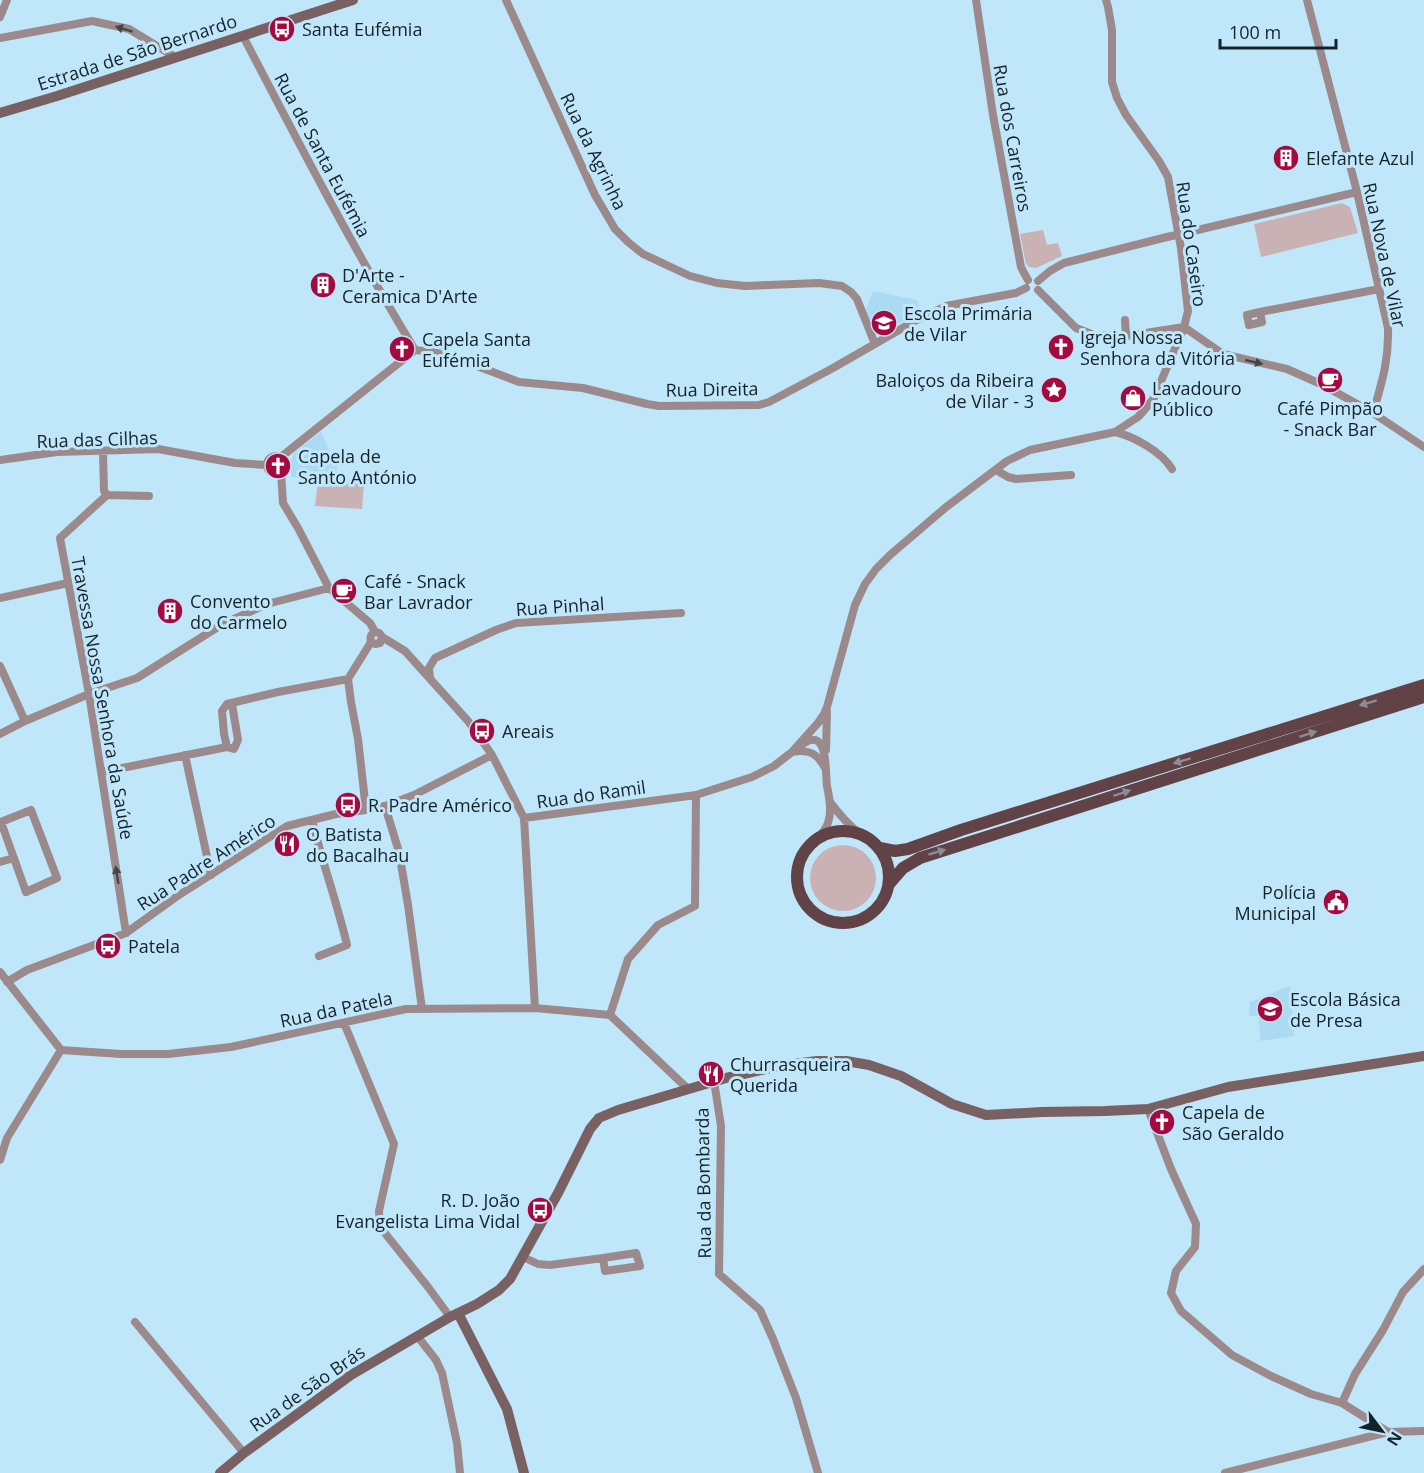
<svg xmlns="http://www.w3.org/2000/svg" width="1424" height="1473" font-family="'Open Sans',sans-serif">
<rect width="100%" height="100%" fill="#c0e6fa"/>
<path fill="#acdaf2" d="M873,291L917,300L921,312L876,335L865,312Z
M321,432L338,470L314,482L301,483V478L292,477L288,466L291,460L294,453L300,448Z
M1290,986L1294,1036L1260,1041L1259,1016H1249L1250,1002Z"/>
<path fill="#cab1b3" d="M1342,203L1350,207L1358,233L1261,257L1254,224Z
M1043,230L1047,245L1058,243L1062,256L1036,268L1029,267L1026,264L1020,234Z
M318,481L364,484L362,509L315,506Z
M810 878a33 33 0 1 1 66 0a33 33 0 1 1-66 0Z"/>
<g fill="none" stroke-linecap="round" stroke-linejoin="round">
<path stroke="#9b898b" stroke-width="8" d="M506,0L595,195L615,229L628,242L643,254L690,276L717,283L745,286L819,283L842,286L851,292L857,299L875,344
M976,0L993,115L1021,267L1024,273L1028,280
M1307,0L1357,192L1388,328C1389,360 1382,382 1373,413
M0,17L7,0
M243,36C298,142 353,248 415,350
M0,38L92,21L129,29L175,57
M1185,233L1357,192
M1038,281L1050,271L1064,263L1167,237
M1038,290L1076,328L1094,335L1126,336L1184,327
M1260,312L1262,322L1249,325L1247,315L1260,312L1379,289
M1125,320L1126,336
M1184,327L1223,354L1287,369L1323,385L1373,413L1424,447
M415,350L434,352L453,357L519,382L583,388L647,404L659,406L759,405L769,402L833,368L913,322L946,306L1016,293L1026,288
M1115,432C1133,436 1162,452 1172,469
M103,451L104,491L107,495
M267 465a9 9 0 1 1 18 0a9 9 0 1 1-18 0Z
M281,457L415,350
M0,460L57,452L158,449L235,463L267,465
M996,470L1008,477L1016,479L1071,475
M281,472L283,503L298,528L329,588L370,623L375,632
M0,598L68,583
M382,637L380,643L375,644L371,642C368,633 378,628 382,637L405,651L468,721L492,755L524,818L696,795L752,777L774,766L792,752L818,723L824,714L827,707L855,605L865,584L876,569L890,555L945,508L1007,461L1030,450L1115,432L1138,417L1146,408L1154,398L1184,327L1188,311L1181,248L1168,177L1159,161L1126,115L1117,98L1112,82V30L1108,7L1106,0
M0,666L25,721
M430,678L429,668L435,658L496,630L516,623L681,613
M0,734L25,721L89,694L137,678L221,625L267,604L329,588
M803,744C829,726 825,772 827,786C829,797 832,808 829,819C828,826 824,831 820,836
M227,747L234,749L238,740L232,704
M826,750L827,711
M792,752C809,749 817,753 825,768
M185,755L211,875
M102,772L227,747L224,734L222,711L227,704L278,692L348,679
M830,802C839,814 847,824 859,833
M385,806L399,852L408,905L422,1009
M31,810L57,878L26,892L1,822Z
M366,810L358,739L351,702L348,679L371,642
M524,818L535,1008
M312,820C322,862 337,902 347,945L319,956
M0,862L14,858
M126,933L89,694L60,538L107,495L149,496
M0,972L61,1050L121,1054H168L231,1047L406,1009L535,1008L610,1015L688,1089
M7,982L27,970L126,933L176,897L287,826L336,814L366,810L385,806L414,795L492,755
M610,1015L628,959L658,925L695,906L696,795
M344,1023L394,1144L379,1211L380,1227L428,1287L450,1317
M714,1081L721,1126L719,1274L760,1310L773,1339L796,1398L818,1473
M1148,1109L1171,1169L1196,1224L1195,1247L1176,1271L1171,1293L1181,1311L1232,1355L1271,1376L1311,1394L1342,1403L1388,1432
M0,1160L7,1138L61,1050
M636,1253L640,1266L605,1271L603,1258Z
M523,1257L538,1264L550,1265L603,1258
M135,1322L244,1453
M418,1337L436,1360L442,1373L457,1443L460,1473
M1342,1403L1355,1374L1383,1330L1403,1292L1424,1269
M1225,1473L1388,1432L1424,1431"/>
<path stroke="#796063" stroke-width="10" d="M0,113L57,96L353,0
M458,1313L507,1409L524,1473
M220,1473L244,1453L351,1375L450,1317L477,1304L499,1290L510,1279L558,1193L590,1129L599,1118L618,1110L726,1078L779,1066L817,1061H846L869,1065L901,1076L952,1104L986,1115L1042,1112L1105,1111L1148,1109L1228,1087L1424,1056"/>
<path stroke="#614347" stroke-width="12" d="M797 877a46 46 0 1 1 92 0a46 46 0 1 1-92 0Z
M880,848L895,851L908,849L961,830L1424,685
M889,884L903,868L920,858L1424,697"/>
<path stroke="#9b898b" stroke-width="8" d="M1167,237L1185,233"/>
</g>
<defs><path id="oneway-solid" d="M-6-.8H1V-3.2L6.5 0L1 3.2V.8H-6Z" transform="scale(1.5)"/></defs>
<g fill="#43474c">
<use href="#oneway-solid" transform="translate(124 29) rotate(-163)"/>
<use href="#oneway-solid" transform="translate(1254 362) rotate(13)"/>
<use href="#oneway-solid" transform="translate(117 875) rotate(-99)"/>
</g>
<g fill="#8c8c98">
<use href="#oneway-solid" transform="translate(1368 703) rotate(163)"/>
<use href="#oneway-solid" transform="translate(1308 734) rotate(-18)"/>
<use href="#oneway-solid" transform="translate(1182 761) rotate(163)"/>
<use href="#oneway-solid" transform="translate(1122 793) rotate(-18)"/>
<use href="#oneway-solid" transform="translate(937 852) rotate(-17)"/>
</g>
<defs>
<symbol id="bus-disc" viewBox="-11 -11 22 22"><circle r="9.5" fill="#a40a40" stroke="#c0e6fa"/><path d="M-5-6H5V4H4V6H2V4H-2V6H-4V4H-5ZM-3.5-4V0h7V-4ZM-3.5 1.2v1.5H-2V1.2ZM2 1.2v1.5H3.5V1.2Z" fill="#fff"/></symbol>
<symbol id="building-disc" viewBox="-11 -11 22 22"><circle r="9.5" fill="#a40a40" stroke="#c0e6fa"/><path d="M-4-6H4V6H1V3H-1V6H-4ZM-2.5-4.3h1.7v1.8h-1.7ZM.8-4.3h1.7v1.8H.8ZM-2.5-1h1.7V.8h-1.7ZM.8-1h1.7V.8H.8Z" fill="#fff"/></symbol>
<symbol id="school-disc" viewBox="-11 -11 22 22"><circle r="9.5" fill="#a40a40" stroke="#c0e6fa"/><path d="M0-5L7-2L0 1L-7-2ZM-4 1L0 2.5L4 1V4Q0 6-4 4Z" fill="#fff"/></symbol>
<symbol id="church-disc" viewBox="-11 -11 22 22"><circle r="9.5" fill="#a40a40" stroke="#c0e6fa"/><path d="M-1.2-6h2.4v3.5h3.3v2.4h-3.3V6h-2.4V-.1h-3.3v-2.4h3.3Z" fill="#fff"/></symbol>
<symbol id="cafe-disc" viewBox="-11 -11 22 22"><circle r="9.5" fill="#a40a40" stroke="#c0e6fa"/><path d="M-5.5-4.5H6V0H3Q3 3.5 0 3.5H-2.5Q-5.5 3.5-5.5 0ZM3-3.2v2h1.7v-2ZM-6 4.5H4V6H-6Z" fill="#fff"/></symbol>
<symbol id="sight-disc" viewBox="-11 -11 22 22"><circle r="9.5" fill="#a40a40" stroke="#c0e6fa"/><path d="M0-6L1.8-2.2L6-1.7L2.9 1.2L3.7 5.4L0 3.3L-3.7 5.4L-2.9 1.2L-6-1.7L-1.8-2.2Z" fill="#fff"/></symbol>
<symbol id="shop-disc" viewBox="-11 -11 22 22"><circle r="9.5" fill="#a40a40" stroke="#c0e6fa"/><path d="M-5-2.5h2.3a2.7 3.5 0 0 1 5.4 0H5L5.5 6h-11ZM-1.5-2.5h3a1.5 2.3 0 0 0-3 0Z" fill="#fff"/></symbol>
<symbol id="restaurant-disc" viewBox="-11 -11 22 22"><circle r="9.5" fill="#a40a40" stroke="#c0e6fa"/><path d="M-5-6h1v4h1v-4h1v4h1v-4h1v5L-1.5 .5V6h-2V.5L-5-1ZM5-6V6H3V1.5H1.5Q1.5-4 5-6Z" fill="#fff"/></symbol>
<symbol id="civic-disc" viewBox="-11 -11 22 22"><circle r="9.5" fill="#a40a40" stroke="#c0e6fa"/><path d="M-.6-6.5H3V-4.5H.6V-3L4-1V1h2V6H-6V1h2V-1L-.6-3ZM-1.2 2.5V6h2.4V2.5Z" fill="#fff"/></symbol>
</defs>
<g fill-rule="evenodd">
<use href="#bus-disc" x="267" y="14" width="30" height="30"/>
<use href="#building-disc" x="1271" y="143" width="30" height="30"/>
<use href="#building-disc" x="308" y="270" width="30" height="30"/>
<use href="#school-disc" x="869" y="308" width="30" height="30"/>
<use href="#church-disc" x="1046" y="332" width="30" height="30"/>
<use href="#church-disc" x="387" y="334" width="30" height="30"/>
<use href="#cafe-disc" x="1315" y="365" width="30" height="30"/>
<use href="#sight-disc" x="1039" y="375" width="30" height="30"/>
<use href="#shop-disc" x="1118" y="383" width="30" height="30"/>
<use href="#church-disc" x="263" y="451" width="30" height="30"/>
<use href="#cafe-disc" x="329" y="576" width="30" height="30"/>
<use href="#building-disc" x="155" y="596" width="30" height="30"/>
<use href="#bus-disc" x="467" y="716" width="30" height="30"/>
<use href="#bus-disc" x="333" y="790" width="30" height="30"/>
<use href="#restaurant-disc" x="272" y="829" width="30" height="30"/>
<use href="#civic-disc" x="1321" y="887" width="30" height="30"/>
<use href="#bus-disc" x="93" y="931" width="30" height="30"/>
<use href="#school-disc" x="1255" y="994" width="30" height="30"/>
<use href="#restaurant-disc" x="696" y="1059" width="30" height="30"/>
<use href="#church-disc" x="1147" y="1107" width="30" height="30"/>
<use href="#bus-disc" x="525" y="1195" width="30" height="30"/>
</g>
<g text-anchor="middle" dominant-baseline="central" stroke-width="6" stroke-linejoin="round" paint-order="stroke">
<g font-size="18" fill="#14232a" stroke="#c0e6fa" text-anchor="start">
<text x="302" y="29">Santa Eufémia</text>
<text x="1306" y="158">Elefante Azul</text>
<text x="342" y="275">D'Arte -<tspan x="342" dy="21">Ceramica D'Arte</tspan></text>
<text x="904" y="313">Escola Primária<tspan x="904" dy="21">de Vilar</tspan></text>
<text x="1080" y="337">Igreja Nossa<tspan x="1080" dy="21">Senhora da Vitória</tspan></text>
<text x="422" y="339">Capela Santa<tspan x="422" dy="21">Eufémia</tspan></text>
<text x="1034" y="380" text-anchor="end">Baloiços da Ribeira<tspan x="1034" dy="21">de Vilar - 3</tspan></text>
<text x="1152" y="388">Lavadouro<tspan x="1152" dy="21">Público</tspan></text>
<text x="1330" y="408" text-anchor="middle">Café Pimpão<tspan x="1330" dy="21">- Snack Bar</tspan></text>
<text x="298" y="456">Capela de<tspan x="298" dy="21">Santo António</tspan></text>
<text x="364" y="581">Café - Snack<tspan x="364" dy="21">Bar Lavrador</tspan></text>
<text x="190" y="601">Convento<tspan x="190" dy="21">do Carmelo</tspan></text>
<text x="502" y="731">Areais</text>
<text x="368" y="805">R. Padre Américo</text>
<text x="306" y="834">O Batista<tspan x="306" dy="21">do Bacalhau</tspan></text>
<text x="1316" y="892" text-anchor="end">Polícia<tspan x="1316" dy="21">Municipal</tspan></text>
<text x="128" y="946">Patela</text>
<text x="1290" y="999">Escola Básica<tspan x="1290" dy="21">de Presa</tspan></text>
<text x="730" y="1064">Churrasqueira<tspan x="730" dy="21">Querida</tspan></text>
<text x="1182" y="1112">Capela de<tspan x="1182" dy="21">São Geraldo</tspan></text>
<text x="520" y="1200" text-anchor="end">R. D. João<tspan x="520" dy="21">Evangelista Lima Vidal</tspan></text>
</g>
<g font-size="18" fill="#14232a" stroke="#c0e6fa">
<text transform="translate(137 52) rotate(-18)">Estrada de São Bernardo</text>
<text transform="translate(1013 138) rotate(80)">Rua dos Carreiros</text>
<text transform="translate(594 151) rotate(64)">Rua da Agrinha</text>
<text transform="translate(323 155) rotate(62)">Rua de Santa Eufémia</text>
<text transform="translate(1192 244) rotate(82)">Rua do Caseiro</text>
<text transform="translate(1385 255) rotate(78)">Rua Nova de Vilar</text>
<text transform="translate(712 389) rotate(-1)">Rua Direita</text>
<text transform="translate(97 439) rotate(-2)">Rua das Cilhas</text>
<text transform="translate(560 606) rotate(-4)">Rua Pinhal</text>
<text transform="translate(103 698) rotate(80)">Travessa Nossa Senhora da Saúde</text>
<text transform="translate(591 794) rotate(-8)">Rua do Ramil</text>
<text transform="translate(206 862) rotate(-33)">Rua Padre Américo</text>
<text transform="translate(336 1009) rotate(-12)">Rua da Patela</text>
<text transform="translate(703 1183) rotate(-91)">Rua da Bombarda</text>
<text transform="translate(307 1388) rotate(-35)">Rua de São Brás</text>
</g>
</g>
<g transform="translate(1382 1431) rotate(122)" stroke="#c0e6fa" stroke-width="4.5" paint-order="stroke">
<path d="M0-4.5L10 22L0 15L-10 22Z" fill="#14232a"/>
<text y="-9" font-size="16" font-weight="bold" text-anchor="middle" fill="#14232a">N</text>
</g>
<path d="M1220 39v9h116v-9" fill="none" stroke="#14232a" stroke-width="3"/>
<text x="1229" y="39" font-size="18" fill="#14232a" stroke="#c0e6fa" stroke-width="4.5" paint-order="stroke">100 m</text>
</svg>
